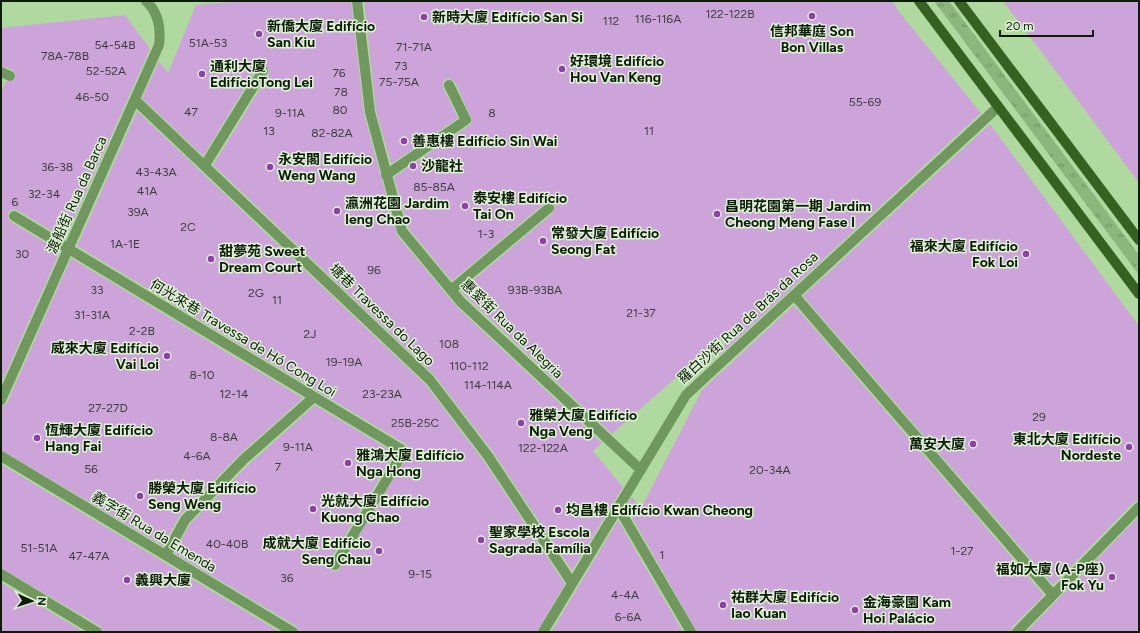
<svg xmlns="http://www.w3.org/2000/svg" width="1140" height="633" font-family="Figtree,'Noto Sans SC',sans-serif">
<defs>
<pattern id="grass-tufts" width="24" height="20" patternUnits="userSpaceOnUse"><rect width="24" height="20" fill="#8db67d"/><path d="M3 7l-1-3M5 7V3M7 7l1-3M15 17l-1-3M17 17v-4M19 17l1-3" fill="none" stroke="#729364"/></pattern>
</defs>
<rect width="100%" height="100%" fill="#b0d9a0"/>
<path fill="url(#grass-tufts)" d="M934,1H949L1139,255V275Z"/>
<path fill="#cca4da" d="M243,1H351L364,114L397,235L457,307L602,443L593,451L623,487L572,571L493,452L435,376L213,165L269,74L268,68L263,65L257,68L203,156L142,98L159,61L168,73L196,5Z
M364,1H892L900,13L981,113L719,356L734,326L612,434L460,291L553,213L555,207L554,204L548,202L545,203L452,281L408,228L394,177L470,125L472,120L455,82L450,79H446L443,82V87L458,118L391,164L376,111Z
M1003,1H1139V183L1079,102Z
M125,15L150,49L65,239L17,210H11L8,213V219L11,222L60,251L1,384V92L6,81H13L16,76L13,70L1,66V28Z
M137,111L425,384L483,460L565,584L537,632H299L296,626L174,553L190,524L248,465L315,405L395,453L329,562L330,568L332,571H338L410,451L407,445L77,246Z
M990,124L1139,326V501L1134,502L1053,585L803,296Z
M71,258L303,398L239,455L180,515L163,546L1,450V406L7,403Z
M794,305L1044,595L1012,627L1011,632H697L626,507L632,497L641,508L702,390Z
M1,464L280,632H103L100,626L1,568Z
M1139,516V632H1026Z
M618,520L683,632H551Z
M1,582L84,632H1Z"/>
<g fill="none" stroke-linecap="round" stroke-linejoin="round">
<path stroke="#6f975e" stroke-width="10" d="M357,1L370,112L402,231L461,302L641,470
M1,72L10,76
M135,100L430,380L488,456L572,583
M205,165L263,71
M386,175L466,120L449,85
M14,216L404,451L335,565
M451,290L549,208
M794,295L1053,595
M1,400L159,45C161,29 159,13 146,1
M1,456L293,632
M618,507L691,632
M166,555L185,520L243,460L314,397
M1,574L97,632
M543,632L686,395L998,107
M1017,632L1139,507"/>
<path stroke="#366121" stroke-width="10" d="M919,1L1139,294
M959,1L1139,240"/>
</g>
<g fill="#913eac" stroke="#def3d6" stroke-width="1.5">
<circle cx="812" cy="16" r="4"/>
<circle cx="424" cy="17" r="4"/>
<circle cx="259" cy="34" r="4"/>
<circle cx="562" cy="69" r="4"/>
<circle cx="202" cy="74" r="4"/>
<circle cx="404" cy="141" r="4"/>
<circle cx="413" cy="166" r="4"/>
<circle cx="270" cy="167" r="4"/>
<circle cx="465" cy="206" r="4"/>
<circle cx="337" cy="211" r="4"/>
<circle cx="717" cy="214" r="4"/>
<circle cx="543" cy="241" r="4"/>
<circle cx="1026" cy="254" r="4"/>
<circle cx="211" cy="259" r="4"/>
<circle cx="167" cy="356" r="4"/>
<circle cx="521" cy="423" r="4"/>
<circle cx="37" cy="438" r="4"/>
<circle cx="973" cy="444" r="4"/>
<circle cx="1129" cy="447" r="4"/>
<circle cx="348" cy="463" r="4"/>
<circle cx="140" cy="496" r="4"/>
<circle cx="313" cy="509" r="4"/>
<circle cx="558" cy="510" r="4"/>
<circle cx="481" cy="540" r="4"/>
<circle cx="379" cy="551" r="4"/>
<circle cx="1112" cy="577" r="4"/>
<circle cx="127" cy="580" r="4"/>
<circle cx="723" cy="605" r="4"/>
<circle cx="855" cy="610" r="4"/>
</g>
<g text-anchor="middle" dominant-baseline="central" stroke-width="3" stroke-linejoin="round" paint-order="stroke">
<g font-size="12" fill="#3d3e3c">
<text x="730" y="14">122-122B</text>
<text x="658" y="19">116-116A</text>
<text x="611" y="21">112</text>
<text x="208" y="43">51A-53</text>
<text x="115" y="45">54-54B</text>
<text x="414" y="47">71-71A</text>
<text x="65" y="56">78A-78B</text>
<text x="401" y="66">73</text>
<text x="106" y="71">52-52A</text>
<text x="339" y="73">76</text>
<text x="399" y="82">75-75A</text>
<text x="341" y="92">78</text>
<text x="92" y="97">46-50</text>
<text x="865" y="102">55-69</text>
<text x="340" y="110">80</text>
<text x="191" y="112">47</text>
<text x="290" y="113">9-11A</text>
<text x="492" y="113">8</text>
<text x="269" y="131">13</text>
<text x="649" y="131">11</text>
<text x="332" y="133">82-82A</text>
<text x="57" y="167">36-38</text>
<text x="156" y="172">43-43A</text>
<text x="434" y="187">85-85A</text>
<text x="147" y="191">41A</text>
<text x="44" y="194">32-34</text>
<text x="15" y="202">6</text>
<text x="138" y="212">39A</text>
<text x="188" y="227">2C</text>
<text x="486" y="234">1-3</text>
<text x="125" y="244">1A-1E</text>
<text x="22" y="254">30</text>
<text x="374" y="270">96</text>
<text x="97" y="290">33</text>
<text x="535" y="290">93B-93BA</text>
<text x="256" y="293">2G</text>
<text x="277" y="300">11</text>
<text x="641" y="313">21-37</text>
<text x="92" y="315">31-31A</text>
<text x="142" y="331">2-2B</text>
<text x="310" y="334">2J</text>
<text x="449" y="344">108</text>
<text x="344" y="362">19-19A</text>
<text x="469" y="366">110-112</text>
<text x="202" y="375">8-10</text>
<text x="488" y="385">114-114A</text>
<text x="234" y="394">12-14</text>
<text x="382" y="394">23-23A</text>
<text x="108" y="408">27-27D</text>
<text x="1039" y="417">29</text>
<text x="415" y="423">25B-25C</text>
<text x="224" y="437">8-8A</text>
<text x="298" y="447">9-11A</text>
<text x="543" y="448">122-122A</text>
<text x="197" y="456">4-6A</text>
<text x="278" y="467">7</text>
<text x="91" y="469">56</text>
<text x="770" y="470">20-34A</text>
<text x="227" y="544">40-40B</text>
<text x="39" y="548">51-51A</text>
<text x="962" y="551">1-27</text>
<text x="662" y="555">1</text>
<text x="89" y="556">47-47A</text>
<text x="420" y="574">9-15</text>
<text x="287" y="578">36</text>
<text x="625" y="595">4-4A</text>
<text x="628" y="617">6-6A</text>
</g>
<g font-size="14" font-weight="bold" fill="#0d1c07" stroke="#def3d6" text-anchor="start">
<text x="432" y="17">新時大廈 Edifício San Si</text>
<text x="267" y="26">新僑大廈 Edifício<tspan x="267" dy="16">San Kiu</tspan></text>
<text x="812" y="31" text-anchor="middle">信邦華庭 Son<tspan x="812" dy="16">Bon Villas</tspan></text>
<text x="570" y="61">好環境 Edifício<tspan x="570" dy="16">Hou Van Keng</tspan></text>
<text x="210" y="66">通利大廈<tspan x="210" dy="16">EdifícioTong Lei</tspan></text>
<text x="412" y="141">善惠樓 Edifício Sin Wai</text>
<text x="278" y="159">永安閣 Edifício<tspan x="278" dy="16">Weng Wang</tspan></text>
<text x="421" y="166">沙龍社</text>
<text x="473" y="198">泰安樓 Edifício<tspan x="473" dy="16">Tai On</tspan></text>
<text x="345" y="203">瀛洲花園 Jardim<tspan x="345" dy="16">Ieng Chao</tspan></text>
<text x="725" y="206">昌明花園第一期 Jardim<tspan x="725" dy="16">Cheong Meng Fase I</tspan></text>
<text x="551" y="233">常發大廈 Edifício<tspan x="551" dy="16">Seong Fat</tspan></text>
<text x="1018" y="246" text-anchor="end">福來大廈 Edifício<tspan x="1018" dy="16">Fok Loi</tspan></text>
<text x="219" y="251">甜夢苑 Sweet<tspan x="219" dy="16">Dream Court</tspan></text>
<text x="159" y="348" text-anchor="end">威來大廈 Edifício<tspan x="159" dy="16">Vai Loi</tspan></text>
<text x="529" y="415">雅榮大廈 Edifício<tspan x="529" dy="16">Nga Veng</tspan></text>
<text x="45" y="430">恆輝大廈 Edifício<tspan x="45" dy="16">Hang Fai</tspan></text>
<text x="1121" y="439" text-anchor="end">東北大廈 Edifício<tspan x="1121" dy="16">Nordeste</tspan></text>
<text x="965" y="444" text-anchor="end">萬安大廈</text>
<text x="356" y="455">雅鴻大廈 Edifício<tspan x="356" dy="16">Nga Hong</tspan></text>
<text x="148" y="488">勝榮大廈 Edifício<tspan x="148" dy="16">Seng Weng</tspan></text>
<text x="321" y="501">光就大廈 Edifício<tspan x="321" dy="16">Kuong Chao</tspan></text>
<text x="566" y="510">均昌樓 Edifício Kwan Cheong</text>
<text x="489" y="532">聖家學校 Escola<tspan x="489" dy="16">Sagrada Família</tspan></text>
<text x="371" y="543" text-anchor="end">成就大廈 Edifício<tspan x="371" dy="16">Seng Chau</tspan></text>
<text x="1104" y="569" text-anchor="end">福如大廈 (A-P座)<tspan x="1104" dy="16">Fok Yu</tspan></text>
<text x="135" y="580">義興大廈</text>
<text x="731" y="597">祐群大廈 Edifício<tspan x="731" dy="16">Iao Kuan</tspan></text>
<text x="863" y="602">金海豪園 Kam<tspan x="863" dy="16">Hoi Palácio</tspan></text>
</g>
<g font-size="14" fill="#0d1c07" stroke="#def3d6">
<text transform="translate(77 195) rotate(-66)">渡船街 Rua da Barca</text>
<text transform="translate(382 315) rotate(44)">塘巷 Travessa do Lago</text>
<text transform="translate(748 318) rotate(-43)">羅白沙街 Rua de Brás da Rosa</text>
<text transform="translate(512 329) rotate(44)">惠愛街 Rua da Alegria</text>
<text transform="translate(243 338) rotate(31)">何光來巷 Travessa de Hó Cong Loi</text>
<text transform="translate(154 532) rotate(31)">義字街 Rua da Emenda</text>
</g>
</g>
<rect width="1140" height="633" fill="none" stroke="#0d1c07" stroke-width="4"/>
<g transform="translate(32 601) rotate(93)" stroke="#def3d6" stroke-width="3" paint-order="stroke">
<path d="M0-3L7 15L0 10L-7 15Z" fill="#0d1c07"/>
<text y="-6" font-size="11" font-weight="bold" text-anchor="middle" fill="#0d1c07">N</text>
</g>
<path d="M1000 30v6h93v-6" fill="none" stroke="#0d1c07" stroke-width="2"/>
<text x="1006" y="30" font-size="12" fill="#0d1c07" stroke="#def3d6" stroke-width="3" paint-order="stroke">20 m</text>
</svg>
